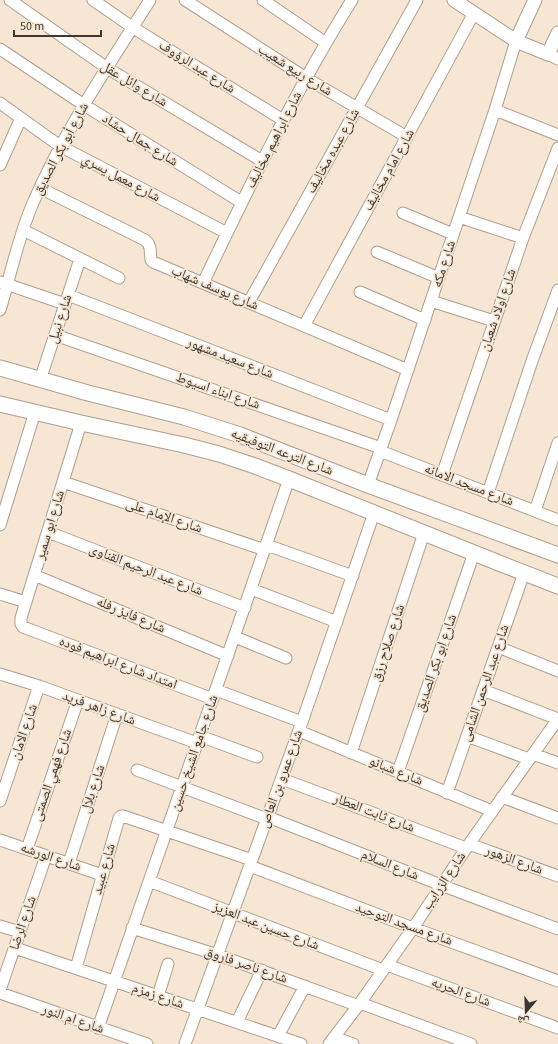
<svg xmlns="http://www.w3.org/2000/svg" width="558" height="1044" font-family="'Source Sans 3','Noto Naskh Arabic',sans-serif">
<rect width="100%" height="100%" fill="#f6e6d3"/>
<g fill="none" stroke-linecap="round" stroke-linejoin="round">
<defs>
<path id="minor" d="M10,0L107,68L262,161
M93,0L132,27L283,120
M185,0L306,78L407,137
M263,0L326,43
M0,49L84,105L241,202
M548,54L558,59
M0,103L60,146L227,233
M495,110L558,135
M0,165L21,118
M40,188L145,240L148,243L150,248L151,260L153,262L408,370
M403,213L453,234
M459,217L523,238
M23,230L119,278
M377,252L439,278
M0,282L65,304
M203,283C249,187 295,91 352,0
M360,292L425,320
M68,295L391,420
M431,301L494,321
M249,302L417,0
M0,310C11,274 18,237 33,203C64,131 108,66 150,0
M304,326L474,13
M55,335L381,448
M40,380L80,259
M81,423L21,618V624L23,627L213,699
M380,451L558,520
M442,475L523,238L558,148
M63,482L265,550
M368,485L391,420L495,110L516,41
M488,493L532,361L558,290
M535,511L558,443
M0,525L35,412
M48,532L245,608
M267,545L353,576
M34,575L228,656
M251,589L337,622
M0,594L26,602
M235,637L286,658
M498,647L558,671
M0,674L39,686L197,743
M216,690L302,722
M299,731L492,811
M200,736L257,757
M467,736L529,759
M351,753L424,533
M533,754L558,763
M137,770L267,819
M398,772L474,553
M282,779L466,848
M447,793L524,573
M502,797L558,818
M0,801L39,686
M268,817L441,885L558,929
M0,840L102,875
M469,844L558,876
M27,849L78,700
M69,863L117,714
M250,866L413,928L558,981
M149,881L383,970
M0,926L20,932
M132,928L218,955L359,1006
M15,948L301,1044
M387,965L558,1028
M76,968L119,818L121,816H123L252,860
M0,990L46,856
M0,993L147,1044
M158,996L168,964
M360,1003L471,1044
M237,1022L262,970
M98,1028L289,479
M278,1036L305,986
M334,1037L353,1044
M185,1044L302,722L374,513
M329,1044L360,1003L413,928L469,844L558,719L483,690"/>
<path id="tertiary" d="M454,0L516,41L548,54L558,33
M516,41L535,0"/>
<path id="secondary" d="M0,368L88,393L184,417L240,435L368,485L558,555
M0,404L81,423L184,445L219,454L255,466L289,479L499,563L558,586"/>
</defs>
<use href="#minor" stroke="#ae9f8e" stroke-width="13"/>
<use href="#tertiary" stroke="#ae9f8e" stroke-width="15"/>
<use href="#secondary" stroke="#ae9f8e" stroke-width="17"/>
<use href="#minor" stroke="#fff" stroke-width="11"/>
<use href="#tertiary" stroke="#fff" stroke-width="13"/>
<use href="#secondary" stroke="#fff" stroke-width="15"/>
</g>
<g text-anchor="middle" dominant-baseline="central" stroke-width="3.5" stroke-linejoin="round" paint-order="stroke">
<g font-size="14" fill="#3d3730" stroke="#f6e6d3">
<text transform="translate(197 67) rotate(32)">شارع عبد الرؤوف</text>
<text transform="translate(295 70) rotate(32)">شارع ربيع شعيب</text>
<text transform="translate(134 84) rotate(31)">شارع وائل عقل</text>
<text transform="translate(140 140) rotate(32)">شارع جمال حشاد</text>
<text transform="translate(274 140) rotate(-63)">شارع ابراهيم مخاليف</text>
<text transform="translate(61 149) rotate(-62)">شارع أبو بكر الصديق</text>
<text transform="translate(333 151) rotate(-61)">شارع عبده مخاليف</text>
<text transform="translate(389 170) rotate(-61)">شارع امام مخاليف</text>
<text transform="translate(121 178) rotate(28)">شارع معمل يسري</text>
<text transform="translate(444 264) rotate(-72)">شارع مكه</text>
<text transform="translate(215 288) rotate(23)">شارع يوسف شهاب</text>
<text transform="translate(498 310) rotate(-71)">شارع اولاد شعبان</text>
<text transform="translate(60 319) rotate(-72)">شارع نبيل</text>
<text transform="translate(230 358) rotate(21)">شارع سعيد مشهور</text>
<text transform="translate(218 391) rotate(19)">شارع ابناء اسيوط</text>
<text transform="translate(282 452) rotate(21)">شارع الترعه التوفيقيه</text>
<text transform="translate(469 485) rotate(21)">شارع مسجد الامانه</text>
<text transform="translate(164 516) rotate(19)">شارع الإمام على</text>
<text transform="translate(50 525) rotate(-73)">شارع ابو سمير</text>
<text transform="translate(146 570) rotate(21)">شارع عبد الرحيم القناوى</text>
<text transform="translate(131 615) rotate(23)">شارع فايز رفله</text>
<text transform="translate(388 643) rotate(-72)">شارع صلاح رزق</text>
<text transform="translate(118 663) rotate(21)">امتداد شارع ابراهيم فوده</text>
<text transform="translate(436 663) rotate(-71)">شارع ابو بكر الصديق</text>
<text transform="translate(485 683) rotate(-71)">شارع عبد الرحمن الشامى</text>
<text transform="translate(99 708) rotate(20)">شارع زاهر فريد</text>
<text transform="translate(24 732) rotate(-71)">شارع الامان</text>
<text transform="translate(194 753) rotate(-71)">شارع جامع الشيخ حسين</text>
<text transform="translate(396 771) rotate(22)">شارع شبانو</text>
<text transform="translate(52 775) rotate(-71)">شارع فهمي الصمتى</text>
<text transform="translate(281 779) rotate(-70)">شارع عمرو بن العاص</text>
<text transform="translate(93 789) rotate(-72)">شارع بلال</text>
<text transform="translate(374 813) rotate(21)">شارع ثابت العطار</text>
<text transform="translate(51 857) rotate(19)">شارع الورشه</text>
<text transform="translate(514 860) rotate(20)">شارع الزهور</text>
<text transform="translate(390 865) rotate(22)">شارع السلام</text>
<text transform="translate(104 869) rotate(-74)">شارع عبيد</text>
<text transform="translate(444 881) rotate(-56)">شارع الزرايب</text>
<text transform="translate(23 923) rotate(-71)">شارع الرضا</text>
<text transform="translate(404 924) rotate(20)">شارع مسجد التوحيد</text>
<text transform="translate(266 926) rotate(21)">شارع حسين عبد العزيز</text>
<text transform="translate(246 965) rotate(19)">شارع ناصر فاروق</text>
<text transform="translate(461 992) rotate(20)">شارع الحريه</text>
<text transform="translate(158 996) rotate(19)">شارع زمزم</text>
<text transform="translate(73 1019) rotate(19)">شارع ام النور</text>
</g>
</g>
<g transform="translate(526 1012) rotate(199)" stroke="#f6e6d3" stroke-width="3" paint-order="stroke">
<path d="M0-3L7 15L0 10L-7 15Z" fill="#3d3730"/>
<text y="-6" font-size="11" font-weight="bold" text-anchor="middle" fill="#3d3730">ش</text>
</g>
<path d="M14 30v6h87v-6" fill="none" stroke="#3d3730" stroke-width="2"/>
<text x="20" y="30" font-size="12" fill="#3d3730" stroke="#f6e6d3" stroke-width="3" paint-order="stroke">50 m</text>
</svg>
